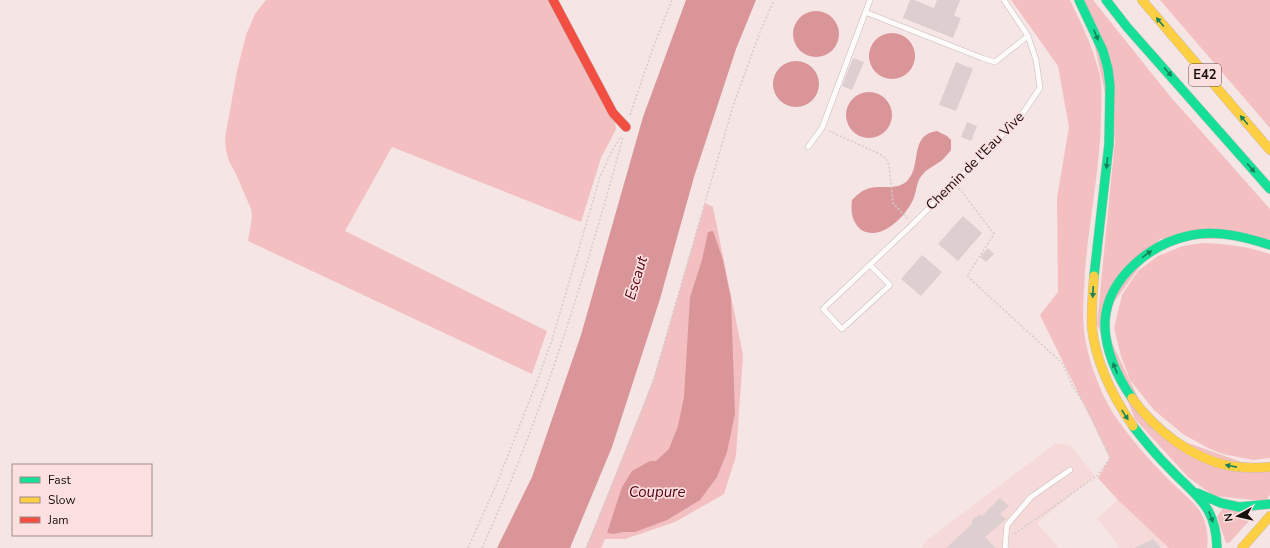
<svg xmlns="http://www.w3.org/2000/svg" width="1270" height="548" font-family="'Nunito Sans',sans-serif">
<rect width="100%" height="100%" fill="#f6e5e5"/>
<path fill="#f6dad9" d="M1056,443L1070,445L1095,476L1037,523L1059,548H921L926,541Z
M1118,500L1169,548H1120L1097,518Z"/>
<path fill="#f3bfc0" d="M266,0H558L614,116L616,129L601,158L581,222L392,147L345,231L547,331L532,374L248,241L252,217L251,209L236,174L229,161L226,150L225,138L237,71L246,35L255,14Z
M1011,0H1070C1081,23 1093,47 1099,72C1103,87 1101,103 1101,118C1100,169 1089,220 1085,271C1084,294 1081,320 1086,343C1090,365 1101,394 1113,413C1129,437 1149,460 1169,480C1179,490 1191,499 1199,510C1206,520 1209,536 1207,548H1169L1118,500L1098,478L1110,458L1040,315L1058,292L1057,198L1069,127L1058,66Z
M1085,0H1093L1169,95L1270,209V239H1160L1101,320L1154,431L1270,472V495L1265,501L1214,496L1188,477L1135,419L1097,324L1115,140Z
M1160,0H1270V128Z
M705,203L713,207L743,355L736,456L724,494L675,522L625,539H605L601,548H586L654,378Z
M1202,243C1227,244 1246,246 1270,254V458L1253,460L1223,454L1208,448L1183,434L1154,410L1130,380L1121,356L1114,328L1122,295L1138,271L1158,256L1183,246Z
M1223,508L1249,513L1251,516L1249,521L1229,543H1226L1217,517Z"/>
<path fill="#d99597" d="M686,0H756L736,49L694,177L660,299L612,447L570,548H497L532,477L581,335L643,117Z
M793 34a23 23 0 1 1 46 0a23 23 0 1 1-46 0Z
M869 56a23 23 0 1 1 46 0a23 23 0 1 1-46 0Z
M773 84a23 23 0 1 1 46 0a23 23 0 1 1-46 0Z
M846 115a23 23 0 1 1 46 0a23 23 0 1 1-46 0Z
M937,131L947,136L951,140V150C947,155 943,160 938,163C932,167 927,169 923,174C916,181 917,191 913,200C907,213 890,232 874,233C866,233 860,231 856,224C851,217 851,209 852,200C857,195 862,190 870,188C883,185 898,191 908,180C922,164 909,135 937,131Z
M713,231L723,260L731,299L735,414L727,452L717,477L700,500L667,520L635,532H623L614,534L607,533L622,487L632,471L650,461H656L669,449L678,426L684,397L690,297L702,260L708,232Z"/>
<path fill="#ddcfcf" d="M910,0H914L934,8L937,0H960L954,16L961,18L953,38L903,18Z
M853,58L864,62L852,90L842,86Z
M956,62L973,69L956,111L939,105Z
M967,122L977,126L971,141L961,137Z
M963,216L982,233L958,261L938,244Z
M988,248L994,254L986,262L980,257Z
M922,255L942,272L921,296L901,279Z
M1000,498L1009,506L1000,514L1006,519L985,537L996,548H946L972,524V520L980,514L982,516Z
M1153,539L1161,548H1134Z"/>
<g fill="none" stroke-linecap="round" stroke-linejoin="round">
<defs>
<path id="lane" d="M865,12L982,58L995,62L1028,36
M808,147L822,128L870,0
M870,265L890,285L842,329L823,309L913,224L1021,116L1040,88L1036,60L1028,36L1004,0
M1006,548L1005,547L1007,525L1031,497L1070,470"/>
<path id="fast" d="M1079,0L1103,51L1108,69L1110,86L1109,144L1094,276
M1106,0L1127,27L1270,189
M1132,398C1117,377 1104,348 1105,321C1108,277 1151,243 1192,235C1218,230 1245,237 1270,245
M1133,426C1145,442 1158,457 1172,471C1198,498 1216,506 1217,548
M1197,493L1221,503L1239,507L1270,504"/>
<path id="slow" d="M1142,0L1270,150
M1094,276C1093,293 1091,311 1092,328C1096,364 1113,397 1133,426
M1132,398C1154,429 1192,459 1230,466C1243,468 1257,468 1270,467
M1242,548L1270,516"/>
<path id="jam" d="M553,0L613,113L626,127"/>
</defs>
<use href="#lane" stroke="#c8bbbb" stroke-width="6"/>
<use href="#fast" stroke="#c8bbbb" stroke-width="10"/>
<use href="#slow" stroke="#c8bbbb" stroke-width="10"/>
<use href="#jam" stroke="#c8bbbb" stroke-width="10"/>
<path stroke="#d2cdcd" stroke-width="1.5" stroke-dasharray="2 2" stroke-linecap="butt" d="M630,115L654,45L672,0
M829,131L880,154L886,159L889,165L893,203L909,220
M959,188L994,234L967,276L1063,364L1072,385L1088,410L1110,458L1098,475L1013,535
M468,548L497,483L538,379L552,340L600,177L611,153L621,136
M482,548C542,416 585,277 623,137
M586,548L635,432L654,378L733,106L760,32L774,0"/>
<use href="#lane" stroke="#fefbfb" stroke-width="5"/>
<use href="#fast" stroke="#16e098" stroke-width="9"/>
<use href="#slow" stroke="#ffcf43" stroke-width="9"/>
<use href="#jam" stroke="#f24e42" stroke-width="9"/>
</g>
<defs><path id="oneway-solid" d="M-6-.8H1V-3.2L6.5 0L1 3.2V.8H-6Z"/></defs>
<g fill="#16825a">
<use href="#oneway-solid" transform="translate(1160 22) rotate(-130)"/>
<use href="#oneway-solid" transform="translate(1096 35) rotate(67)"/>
<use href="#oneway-solid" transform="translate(1168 72) rotate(48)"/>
<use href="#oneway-solid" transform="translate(1244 120) rotate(-131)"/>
<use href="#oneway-solid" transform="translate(1107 163) rotate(97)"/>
<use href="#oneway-solid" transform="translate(1251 168) rotate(49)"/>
<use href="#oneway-solid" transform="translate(1147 254) rotate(-36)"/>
<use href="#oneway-solid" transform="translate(1093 292) rotate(93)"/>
<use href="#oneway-solid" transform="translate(1115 368) rotate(-111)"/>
<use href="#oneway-solid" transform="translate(1125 415) rotate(56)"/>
<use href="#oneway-solid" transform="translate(1231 466) rotate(-169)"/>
<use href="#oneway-solid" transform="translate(1211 517) rotate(69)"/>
</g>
<g text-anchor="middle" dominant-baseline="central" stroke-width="3.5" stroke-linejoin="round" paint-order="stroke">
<rect fill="#fcdfdf" stroke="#5c4d4d" stroke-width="1" x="1189" y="64" width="32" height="22" rx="3"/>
<g font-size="13" font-weight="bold" fill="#170e0e">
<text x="1205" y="75">E42</text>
</g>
<g font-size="14" fill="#170e0e" stroke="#fcdfdf">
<text transform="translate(975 161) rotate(-45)">Chemin de l'Eau Vive</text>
</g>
<g font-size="15" font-style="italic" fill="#550012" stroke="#fcdfdf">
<text transform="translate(636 278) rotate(-73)">Escaut</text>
<text x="657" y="492">Coupure</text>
</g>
</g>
<rect x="12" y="464" width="140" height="72" fill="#fcdfdf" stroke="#a08b8b"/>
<rect x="20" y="477" width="20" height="6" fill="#16e098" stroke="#a08b8b"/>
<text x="48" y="484" font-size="12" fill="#170e0e">Fast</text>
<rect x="20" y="497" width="20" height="6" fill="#ffcf43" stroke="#a08b8b"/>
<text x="48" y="504" font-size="12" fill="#170e0e">Slow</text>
<rect x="20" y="517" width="20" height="6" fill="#f24e42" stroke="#a08b8b"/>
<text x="48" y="524" font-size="12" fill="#170e0e">Jam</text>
<g transform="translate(1238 516) rotate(262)" stroke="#fcdfdf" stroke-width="3" paint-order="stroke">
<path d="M0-3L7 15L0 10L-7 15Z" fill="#170e0e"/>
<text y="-6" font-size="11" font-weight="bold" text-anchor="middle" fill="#170e0e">N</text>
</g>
</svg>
